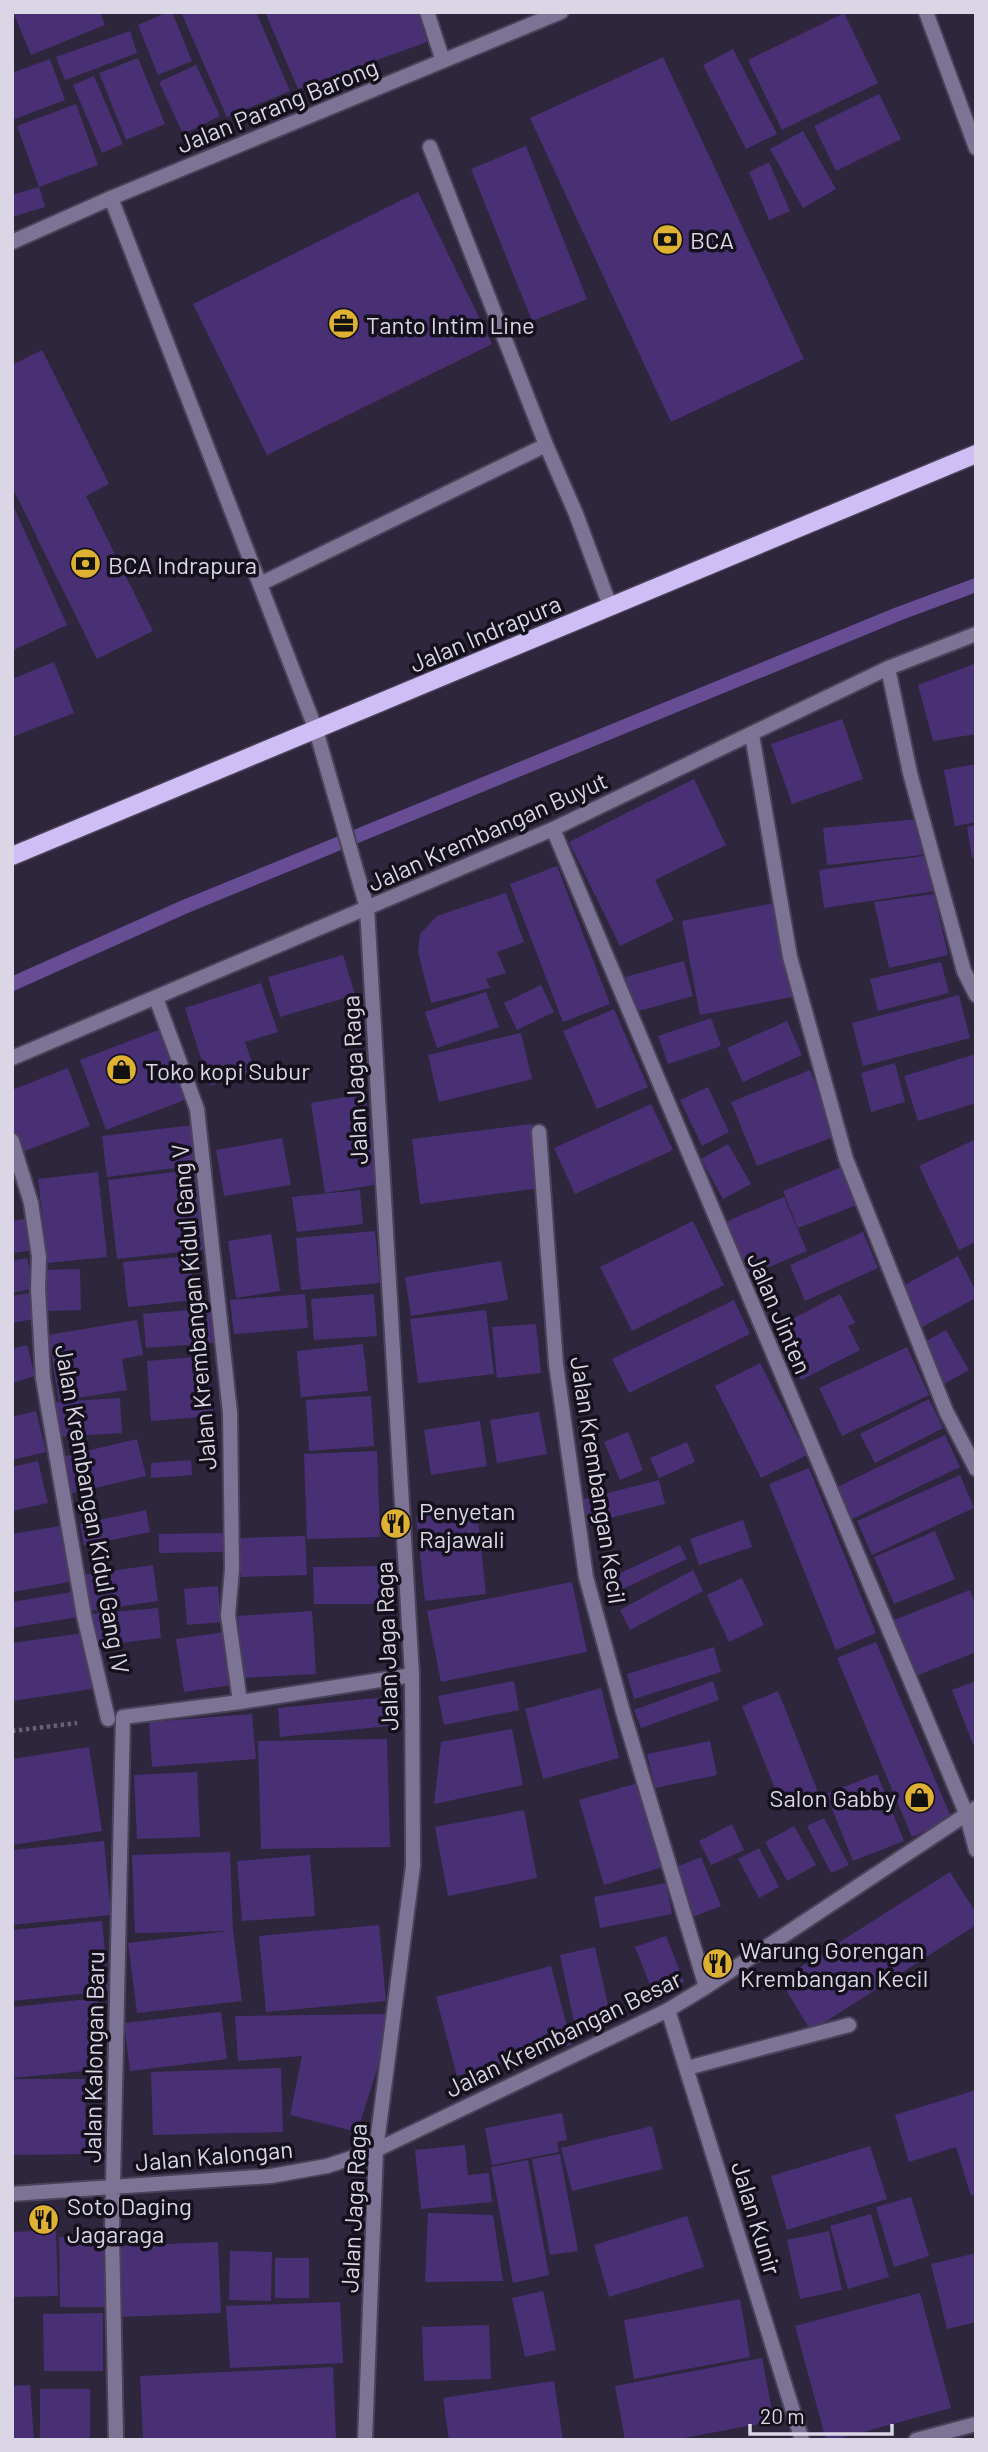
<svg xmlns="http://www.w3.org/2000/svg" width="988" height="2452" font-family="Barlow,sans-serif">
<rect width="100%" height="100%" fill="#2d263d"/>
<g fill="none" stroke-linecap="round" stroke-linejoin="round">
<path stroke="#664d94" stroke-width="14" d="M12,984L184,907L898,614L976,585"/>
</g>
<path fill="#493074" d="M13,12H100L105,25L31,55Z
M167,12H172L192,61L158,75L138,25Z
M181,12H256L290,91L227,117Z
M265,12H418L427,42L298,89Z
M844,13L878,83L782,130L748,60Z
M130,31L137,53L65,80L56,57Z
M733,49L777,134L746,149L703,65Z
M663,57L804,359L671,422L530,118Z
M138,58L165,124L126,140L99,73Z
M50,59L65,100L12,120V73Z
M196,65L220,116L183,134L159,82Z
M94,76L123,144L102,153L73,85Z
M879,94L901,139L836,171L814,126Z
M76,104L98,165L39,187L17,126Z
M803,131L836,189L803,208L770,149Z
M526,146L587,299L532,321L471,169Z
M769,162L790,211L769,220L749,172Z
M39,187L45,207L12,217V195Z
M418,192L492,344L267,455L193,304Z
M42,350L109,484L86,496L153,631L97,659L12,487V365Z
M12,503L67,625L12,651Z
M54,662L74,713L12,737V679Z
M974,664L976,734L933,741L918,685Z
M842,719L863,779L792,804L771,744Z
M976,764V822L955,826L944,770Z
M694,779L726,845L655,880L674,920L620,946L569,842Z
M919,819L922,855L827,865L823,828Z
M976,825V857L972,858L967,827Z
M930,855L935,891L824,908L819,870Z
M557,866L610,1004L563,1022L510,884Z
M506,893L524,942L497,952L506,973L486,979L490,988L431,1003L418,952L420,934L437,916Z
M934,894L948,955L889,968L874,902Z
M774,903L792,997L700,1015L682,921Z
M343,955L355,995L280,1017L268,977Z
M684,961L693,996L635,1012L625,977Z
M941,962L949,993L878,1011L870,979Z
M261,983L278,1032L245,1042L255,1071L210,1086L185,1008Z
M541,985L554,1012L517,1030L504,1003Z
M486,992L499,1027L437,1048L425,1012Z
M959,995L970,1038L863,1066L852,1023Z
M614,1009L648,1087L597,1109L563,1031Z
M711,1018L721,1046L668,1064L658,1036Z
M787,1021L802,1055L743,1082L727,1048Z
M161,1029L187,1099L106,1130L80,1060Z
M521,1033L532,1079L439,1102L428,1055Z
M976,1054V1103L918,1121L904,1076Z
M895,1063L905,1102L871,1112L861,1073Z
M68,1068L90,1126L22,1152L12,1127V1090Z
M810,1070L836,1136L757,1166L731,1102Z
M708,1087L729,1132L702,1146L680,1100Z
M365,1094L380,1184L325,1193L311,1103Z
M651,1104L673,1150L575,1194L554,1148Z
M532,1124L541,1188L420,1204L412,1139Z
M193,1125L198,1165L107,1177L102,1136Z
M282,1138L291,1185L224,1196L216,1150Z
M976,1139V1242L959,1250L919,1166Z
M728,1144L751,1184L723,1199L701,1159Z
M844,1166L859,1204L798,1228L783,1191Z
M199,1169L208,1249L117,1259L108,1180Z
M98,1172L107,1257L48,1263L38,1179Z
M360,1190L363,1224L297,1232L292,1197Z
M784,1197L807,1251L748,1276L725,1222Z
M30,1218L35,1250L12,1253V1221Z
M693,1221L724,1285L632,1331L600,1267Z
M375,1231L380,1283L301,1290L296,1238Z
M863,1232L878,1268L805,1301L790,1265Z
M271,1234L280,1291L236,1298L228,1241Z
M190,1256L194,1300L128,1307L123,1262Z
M958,1256L976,1291V1298L920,1328L899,1288Z
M27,1258L34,1288L12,1293V1261Z
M501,1261L508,1300L411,1316L405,1277Z
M80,1269L81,1310L43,1311L42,1270Z
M29,1293L34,1319L12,1323V1296Z
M305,1294L308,1328L234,1334L230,1300Z
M374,1294L377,1336L314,1340L311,1299Z
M840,1294L855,1323L848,1326L860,1350L801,1380L775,1328Z
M734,1300L750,1334L629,1393L612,1359Z
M211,1308L214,1343L146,1348L143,1314Z
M486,1310L494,1374L418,1383L410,1319Z
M137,1320L143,1355L122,1359L127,1390L59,1401L48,1335Z
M536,1324L541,1373L497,1378L492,1327Z
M946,1330L969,1370L944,1384L921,1344Z
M363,1344L368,1391L301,1397L297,1351Z
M27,1345L35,1376L12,1383V1349Z
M907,1347L929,1395L842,1436L819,1388Z
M208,1356L213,1416L151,1421L147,1361Z
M760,1363L807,1455L761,1478L715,1386Z
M371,1396L374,1446L309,1451L306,1400Z
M120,1398L122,1433L58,1437L56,1402Z
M929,1399L943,1428L875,1463L860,1434Z
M36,1411L46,1452L12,1460V1417Z
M539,1412L547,1454L497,1463L490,1420Z
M480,1421L487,1466L431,1475L424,1430Z
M628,1432L643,1470L620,1480L604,1442Z
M945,1435L960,1467L850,1520L835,1488Z
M137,1439L146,1476L69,1494L61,1457Z
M687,1442L695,1462L659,1478L650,1458Z
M377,1451L380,1537L307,1539L304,1454Z
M191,1460L192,1475L151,1478V1463Z
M38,1461L48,1503L12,1511V1467Z
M809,1468L876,1633L836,1650L769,1484Z
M960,1475L974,1508L872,1555L857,1521Z
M659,1480L665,1504L587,1524L581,1500Z
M146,1510L150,1532L84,1546L80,1524Z
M477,1510L486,1594L425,1601L416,1516Z
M743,1520L752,1547L699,1565L690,1539Z
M66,1525L75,1581L12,1592V1534Z
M935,1531L955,1579L894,1604L874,1557Z
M224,1533L225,1552L159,1553V1534Z
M305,1536L307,1575L241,1577L240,1538Z
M680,1545L687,1559L616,1592L610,1578Z
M153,1565L158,1601L89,1611L83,1575Z
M384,1566L385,1604H314L313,1567Z
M693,1570L703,1591L630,1630L620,1610Z
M742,1578L764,1625L729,1642L707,1595Z
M572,1582L587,1652L441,1682L427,1611Z
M218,1586L221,1622L187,1625L184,1589Z
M970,1590L976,1605V1652L916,1676L894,1620Z
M72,1592L77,1617L12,1628V1602Z
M158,1608L161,1638L95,1646L91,1614Z
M312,1611L316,1674L242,1678L238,1616Z
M224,1632L232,1685L184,1692L176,1639Z
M84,1633L92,1689L12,1701V1643Z
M876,1642L952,1819L912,1837L837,1658Z
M714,1647L721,1672L634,1699L627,1674Z
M514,1681L519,1710L444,1725L438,1696Z
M713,1681L719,1700L641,1728L634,1710Z
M976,1681V1752L952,1690Z
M601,1688L619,1758L543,1779L525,1709Z
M778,1691L820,1797L784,1811L742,1706Z
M386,1697L389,1726L280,1737L278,1708Z
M252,1714L256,1759L152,1767L149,1722Z
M512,1729L523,1785L434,1804L441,1742Z
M387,1739L390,1847L261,1849L258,1741Z
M710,1741L717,1775L655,1788L647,1754Z
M89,1747L102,1831L12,1845V1759Z
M197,1772L200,1837L137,1839L134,1775Z
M877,1774L904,1841L853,1861L826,1794Z
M638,1783L663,1867L604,1885L579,1800Z
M524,1810L537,1878L448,1896L435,1827Z
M824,1818L849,1865L831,1873L807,1826Z
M732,1824L744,1850L711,1865L699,1841Z
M794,1826L816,1865L787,1881L765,1842Z
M104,1841L111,1915L12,1925V1850Z
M759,1848L779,1887L759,1898L738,1859Z
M230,1852L233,1930L242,2001L137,2013L128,1943L229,1931L135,1933L132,1855Z
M310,1855L315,1916L242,1921L237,1861Z
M701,1857L721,1906L693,1917L674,1868Z
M950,1872L976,1913V1925L811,2031L780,1980Z
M666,1883L672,1914L600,1928L594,1897Z
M102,1921L109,1991L12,2001V1930Z
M379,1925L386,2001L266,2012L259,1936Z
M666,1936L684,1982L653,1993L635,1947Z
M595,1947L611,2018L575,2027L560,1955Z
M551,1966L572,2045L457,2076L436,1997Z
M98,1998L105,2069L12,2078V2007Z
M221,2012L227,2059L130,2071L124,2023Z
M388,2014L386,2041L357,2132L290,2115L302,2056L238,2061L235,2016Z
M281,2068L283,2132L153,2135L151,2072Z
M12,2079H85L86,2154L12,2155Z
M976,2090V2194L971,2196L956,2147L909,2162L895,2115Z
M562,2113L567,2140L557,2142L559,2152L492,2165L485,2128Z
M652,2126L663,2169L572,2191L561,2148Z
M465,2145L468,2175L489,2173L492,2202L421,2209L415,2150Z
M870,2146L887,2199L787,2230L771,2176Z
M560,2154L578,2251L550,2255L532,2159Z
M528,2160L549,2275L513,2283L491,2167Z
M911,2197L929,2256L894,2267L876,2207Z
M428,2213L493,2215L503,2281L425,2282Z
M871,2214L889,2277L848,2289L830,2226Z
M687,2216L704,2267L609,2297L594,2245Z
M56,2230L58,2296L12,2297V2232Z
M829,2231L842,2290L800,2299L787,2240Z
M104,2236L105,2307H60L59,2237Z
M218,2242L221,2313L117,2317L114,2246Z
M230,2251L272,2252L271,2301L229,2300Z
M976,2253V2322L947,2329L931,2264Z
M275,2258H309V2298H275Z
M543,2291L556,2350L525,2357L512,2298Z
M920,2293L951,2408L834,2440H826L795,2326Z
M740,2299L750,2357L634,2379L624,2320Z
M340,2302L343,2363L230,2368L226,2306Z
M103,2313V2371H44L43,2314Z
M489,2325L491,2379L424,2381L422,2327Z
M762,2358L774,2421L673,2440H625L615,2386Z
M333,2367L336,2440H143L140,2376Z
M554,2381L563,2440H449L443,2398Z
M30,2385L34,2440H12V2386Z
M40,2389H90V2440H40Z"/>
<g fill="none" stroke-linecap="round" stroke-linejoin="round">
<defs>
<path id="lane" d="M430,147L546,445
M111,198L316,730
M260,584L546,445L576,514L610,606
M687,2068L849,2025"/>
<path id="street" d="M427,12L443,61
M926,12L976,148
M12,242L111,198L561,12
M888,668L910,773L964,971L976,995
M316,730L367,908L412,1675L413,1866L376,2150L365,2440
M752,735L790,957L846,1159L946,1411L976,1469
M553,829L966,1813L976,1850
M156,998L197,1109L230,1413L232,1569L228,1615L240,1702
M12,1058L553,829L888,668L976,634
M539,1132L556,1364L586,1577L623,1712L706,1987
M12,1141L31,1203L39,1257L38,1289L43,1378L84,1616L108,1719
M668,2010L802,2440
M12,2194L271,2176L327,2166L376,2150L668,2010L706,1987L976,1808
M116,2440L112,2231L123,1717L240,1702L412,1675
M916,2440L976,2424"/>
<path id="primary" d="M12,856L976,454"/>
</defs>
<use href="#lane" stroke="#494258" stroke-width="18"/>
<use href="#street" stroke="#494258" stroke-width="18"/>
<use href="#primary" stroke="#494258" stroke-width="21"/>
<path stroke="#676175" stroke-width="4.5" stroke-dasharray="3.5 3.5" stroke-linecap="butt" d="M12,1731L77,1723"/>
<use href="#lane" stroke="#7d7394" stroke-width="14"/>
<use href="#street" stroke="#7d7394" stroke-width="14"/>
<use href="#primary" stroke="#cebef5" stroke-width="18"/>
</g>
<defs>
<symbol id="bank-disc" viewBox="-11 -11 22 22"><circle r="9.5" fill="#deb133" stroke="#14111c"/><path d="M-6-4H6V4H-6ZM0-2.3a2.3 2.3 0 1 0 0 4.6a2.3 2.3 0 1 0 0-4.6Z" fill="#111"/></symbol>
<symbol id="office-disc" viewBox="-11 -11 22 22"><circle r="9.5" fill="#deb133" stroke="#14111c"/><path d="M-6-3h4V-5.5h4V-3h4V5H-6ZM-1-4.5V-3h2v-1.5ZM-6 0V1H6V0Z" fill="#111"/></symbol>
<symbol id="shop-disc" viewBox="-11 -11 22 22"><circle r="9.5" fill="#deb133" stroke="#14111c"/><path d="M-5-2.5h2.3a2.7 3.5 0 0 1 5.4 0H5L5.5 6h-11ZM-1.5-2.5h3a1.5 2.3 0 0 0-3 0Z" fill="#111"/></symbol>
<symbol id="restaurant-disc" viewBox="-11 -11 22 22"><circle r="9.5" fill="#deb133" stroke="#14111c"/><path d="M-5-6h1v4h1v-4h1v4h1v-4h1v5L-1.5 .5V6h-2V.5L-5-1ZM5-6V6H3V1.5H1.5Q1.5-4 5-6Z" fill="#111"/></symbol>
</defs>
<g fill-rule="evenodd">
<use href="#bank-disc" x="650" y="222" width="35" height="35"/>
<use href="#office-disc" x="326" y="306" width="35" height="35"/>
<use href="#bank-disc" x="68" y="546" width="35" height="35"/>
<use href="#shop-disc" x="104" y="1052" width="35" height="35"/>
<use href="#restaurant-disc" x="378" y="1506" width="35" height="35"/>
<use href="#shop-disc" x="902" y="1780" width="35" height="35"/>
<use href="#restaurant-disc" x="700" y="1946" width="35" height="35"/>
<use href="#restaurant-disc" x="26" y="2202" width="35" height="35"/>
</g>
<g text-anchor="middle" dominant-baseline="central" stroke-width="7" stroke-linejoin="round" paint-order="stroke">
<g font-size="24" fill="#dad6e5" stroke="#14111c">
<text transform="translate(277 105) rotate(-22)">Jalan Parang Barong</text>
<text transform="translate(485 633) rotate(-23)">Jalan Indrapura</text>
<text transform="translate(487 831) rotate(-24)">Jalan Krembangan Buyut</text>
<text transform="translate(354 1080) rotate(-93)">Jalan Jaga Raga</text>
<text transform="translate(193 1307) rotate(-95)">Jalan Krembangan Kidul Gang V</text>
<text transform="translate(780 1313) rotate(67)">Jalan Jinten</text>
<text transform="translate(599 1480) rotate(81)">Jalan Krembangan Kecil</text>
<text transform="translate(93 1509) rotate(80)">Jalan Krembangan Kidul Gang IV</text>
<text transform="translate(386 1646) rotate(-92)">Jalan Jaga Raga</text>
<text transform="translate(563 2033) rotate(-26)">Jalan Krembangan Besar</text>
<text transform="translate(93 2057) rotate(-89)">Jalan Kalongan Baru</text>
<text transform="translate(214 2155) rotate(-5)">Jalan Kalongan</text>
<text transform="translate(353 2208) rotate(-87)">Jalan Jaga Raga</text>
<text transform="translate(757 2218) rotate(73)">Jalan Kunir</text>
</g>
<g font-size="24" fill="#dad6e5" stroke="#14111c" text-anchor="start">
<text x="690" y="239">BCA</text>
<text x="366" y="324">Tanto Intim Line</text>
<text x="108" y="564">BCA Indrapura</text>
<text x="145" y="1070">Toko kopi Subur</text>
<text x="419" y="1510">Penyetan<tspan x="419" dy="28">Rajawali</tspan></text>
<text x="896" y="1797" text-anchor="end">Salon Gabby</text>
<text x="740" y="1949">Warung Gorengan<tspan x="740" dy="28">Krembangan Kecil</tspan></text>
<text x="67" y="2205">Soto Daging<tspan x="67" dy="28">Jagaraga</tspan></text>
</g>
</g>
<rect width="988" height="2452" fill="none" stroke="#dad6e5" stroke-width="28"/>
<path d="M750 2424v10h142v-10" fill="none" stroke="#dad6e5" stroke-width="3.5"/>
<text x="760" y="2424" font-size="21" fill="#dad6e5" stroke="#14111c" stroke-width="5" paint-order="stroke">20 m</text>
</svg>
